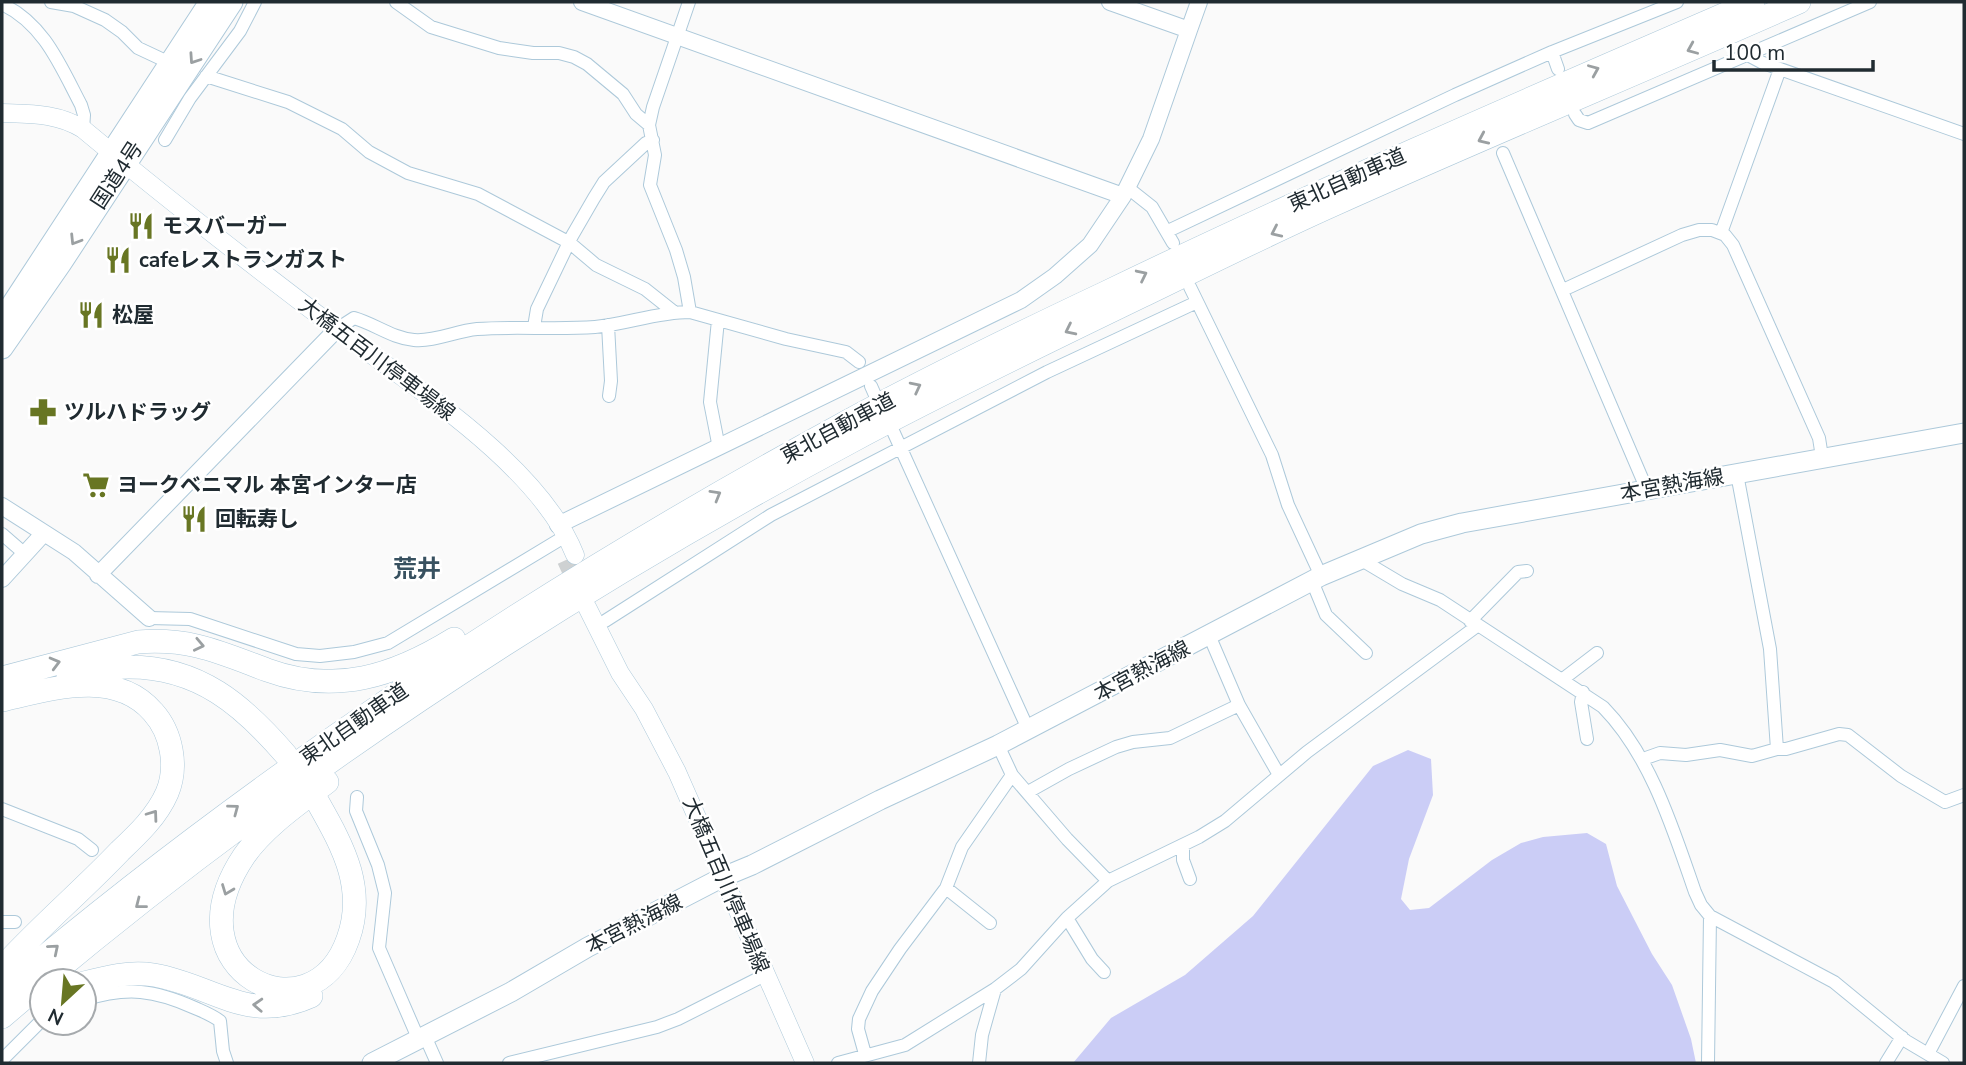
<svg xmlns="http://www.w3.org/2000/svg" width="1966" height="1065" font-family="'Nunito Sans','Noto Sans JP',sans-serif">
<rect width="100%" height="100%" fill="#fafafa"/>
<path fill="#cbcdf6" d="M1408,750L1431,759L1433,795L1409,859L1401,899L1410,910L1429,908L1492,860L1521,843L1543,837L1587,833L1606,844L1617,886L1652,954L1672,985L1691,1039L1696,1063H1073L1111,1018L1185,975L1253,916L1373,766Z"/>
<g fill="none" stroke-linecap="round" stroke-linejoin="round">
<path stroke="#ced1d2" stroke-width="18" stroke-dasharray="18 9" stroke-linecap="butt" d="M566,560L580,591"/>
<defs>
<path id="minor" d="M51,2L74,6L105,20L122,32L138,48L170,63
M396,2L431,27L499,48L533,53H559L574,57L587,64L623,94L636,114L649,125
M689,2L653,107L649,125L655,155L650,185L676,250L684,277L690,312
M2,4C44,24 60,65 81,105L84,115L83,129
M1552,52L1558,69
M1746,54L1763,63L1964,134
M206,76L288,102L342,129L369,152L408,173L478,194L570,243L596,265L645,289L674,312
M1575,114L1579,120L1588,123L1870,2
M165,140L190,98L240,31L255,2
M1503,153L1647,490
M1128,188L1152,207L1173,243
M1168,231L1455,95L1552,52L1677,2
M1721,233L1780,69
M1190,287L1272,455L1288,505L1321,576
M1563,290L1682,235L1699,230H1712L1725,235L1733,245L1819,438L1822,457
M718,320L710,402L719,448
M608,325L611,381L609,396
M534,327L537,309L572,236L594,198L604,182L646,143L653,140
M337,329L354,318C375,324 392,338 414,340C434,342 456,331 477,329C516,326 555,330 595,327C627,324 657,312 690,312L786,339L846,352L859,362
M871,386L875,395
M893,431L1028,729
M2,534L25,554
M1360,559L1402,584L1440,600L1603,707C1651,756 1673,829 1695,892L1701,905L1710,916L1834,982L1906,1041L1943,1063
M1312,581L1326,615L1366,653
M149,618L190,619L296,654L320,656L354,652L388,643L559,540
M605,621L771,515L1047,372L1197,302
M1470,621L1518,572L1527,571
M1209,635L1239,705L1279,775
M1563,679L1597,653
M1583,692L1581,702L1587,739
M998,745L1012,775L1067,839L1108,881
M1777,749H1786L1839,734L1848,735L1901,776L1945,802L1964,795
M1643,759L1660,753L1686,755L1720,750L1752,756L1777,749L1770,649L1737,474
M1028,792L1069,769L1116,747L1133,742L1170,738L1239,705
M357,797L356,811L378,865L385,893L379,948L418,1038
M2,809L78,839L92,850
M1183,845V860L1190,879
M946,888L990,923
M1067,918L1092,959L1104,972
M2,922H15
M84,1000C127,986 155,990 195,1008C204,1012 212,1015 220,1021L223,1051L227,1063
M425,1036L437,1063
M865,1054L858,1029L859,1019L872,991L900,949L946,888L962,847L1012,775
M1928,1054L1964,986
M2,1060L42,1020
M509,1063L657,1027L678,1019L765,975
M838,1063L905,1045L995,989
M979,1063L982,1035L995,989L1021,969L1067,918L1108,881L1199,837L1225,821L1307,752L1477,626
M1708,1063L1710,916
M1886,1063L1902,1037"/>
<path id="tertiary" d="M582,2L1123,196
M1110,2L1189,30L1199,2
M2,506L74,552L149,618
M558,525L1021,300L1055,276L1090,245L1123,196L1151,139L1189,30
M98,575L337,329
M2,579L44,533"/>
<path id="secondary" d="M2,113C31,114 58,113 83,129C166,198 252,265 338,330C414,387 540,466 575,555
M587,607L620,673L644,709L677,772L805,1063"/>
<path id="primary" d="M372,1063L511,992L588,947L723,877L752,865L880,800L998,745L1321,576L1421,534L1462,523L1964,433"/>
<path id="trunk" d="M2,320L210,2
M2,348L61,263L232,2"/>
<path id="motorway" d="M2,678L138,642C190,638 219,652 267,670C335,695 394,676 454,639
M67,681C86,669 106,667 129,667C199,667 243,705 286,755
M2,700C51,689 115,668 153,712C172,733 178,767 167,793C157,816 138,834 120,851C82,891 39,927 2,968
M316,799C329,822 343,846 350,871C356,893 356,917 348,939C312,1042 166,972 244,856C264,827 299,803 327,782
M44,981C293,773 566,594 852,441C947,390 1045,343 1142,296C1206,265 1270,233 1335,204C1489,135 1645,70 1799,2
M84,983C107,977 130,971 154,975C213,985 247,1025 311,996
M2,992C260,773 544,587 841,425C927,378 1016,335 1105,293C1318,190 1536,96 1753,2
M2,1017L42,983"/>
</defs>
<use href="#minor" stroke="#adc9da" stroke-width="14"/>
<use href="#tertiary" stroke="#adc9da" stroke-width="18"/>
<use href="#secondary" stroke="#adc9da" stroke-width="19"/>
<use href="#primary" stroke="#adc9da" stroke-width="21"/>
<use href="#trunk" stroke="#adc9da" stroke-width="23"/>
<use href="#motorway" stroke="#adc9da" stroke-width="24"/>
<use href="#minor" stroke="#fff" stroke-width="12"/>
<use href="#tertiary" stroke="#fff" stroke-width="16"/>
<use href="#secondary" stroke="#fff" stroke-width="18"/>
<use href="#primary" stroke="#fff" stroke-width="19"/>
<use href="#trunk" stroke="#fff" stroke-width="21"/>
<use href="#motorway" stroke="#fff" stroke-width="23"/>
</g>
<defs><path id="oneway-chevron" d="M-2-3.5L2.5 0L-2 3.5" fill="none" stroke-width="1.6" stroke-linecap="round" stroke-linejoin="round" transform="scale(1.75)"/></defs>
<g stroke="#9ba0a2">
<use href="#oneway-chevron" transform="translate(1692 49) rotate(157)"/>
<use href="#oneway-chevron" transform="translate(194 59) rotate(124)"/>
<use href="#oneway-chevron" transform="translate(1594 70) rotate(-23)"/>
<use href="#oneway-chevron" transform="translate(1483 139) rotate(156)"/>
<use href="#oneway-chevron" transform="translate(1276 232) rotate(155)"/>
<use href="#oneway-chevron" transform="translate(75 240) rotate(122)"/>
<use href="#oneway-chevron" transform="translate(1142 275) rotate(-26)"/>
<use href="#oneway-chevron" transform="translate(1070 330) rotate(154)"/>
<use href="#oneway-chevron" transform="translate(916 387) rotate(-27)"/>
<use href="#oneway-chevron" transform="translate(716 495) rotate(-30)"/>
<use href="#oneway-chevron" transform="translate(199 645) rotate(12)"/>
<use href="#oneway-chevron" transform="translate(55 663) rotate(-15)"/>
<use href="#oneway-chevron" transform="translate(234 809) rotate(-37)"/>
<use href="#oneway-chevron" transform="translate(153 815) rotate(-54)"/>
<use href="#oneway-chevron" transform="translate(227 890) rotate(111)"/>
<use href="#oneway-chevron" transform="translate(140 904) rotate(142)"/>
<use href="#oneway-chevron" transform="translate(54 949) rotate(-40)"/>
<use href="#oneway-chevron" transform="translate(258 1005) rotate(-177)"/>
</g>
<defs>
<symbol id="restaurant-bare" viewBox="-9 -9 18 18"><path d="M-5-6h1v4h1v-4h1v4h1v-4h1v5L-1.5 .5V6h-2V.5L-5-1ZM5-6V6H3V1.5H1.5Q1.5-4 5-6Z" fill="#687623" stroke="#fff" stroke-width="2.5" paint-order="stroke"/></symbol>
<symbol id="pharmacy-bare" viewBox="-9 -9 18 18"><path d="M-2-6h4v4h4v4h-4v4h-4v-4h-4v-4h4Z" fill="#687623" stroke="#fff" stroke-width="2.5" paint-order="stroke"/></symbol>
<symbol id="supermarket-bare" viewBox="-9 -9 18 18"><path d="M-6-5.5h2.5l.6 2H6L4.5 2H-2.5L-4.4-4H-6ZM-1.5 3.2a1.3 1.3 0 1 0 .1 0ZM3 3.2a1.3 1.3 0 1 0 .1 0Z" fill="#687623" stroke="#fff" stroke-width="2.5" paint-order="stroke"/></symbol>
</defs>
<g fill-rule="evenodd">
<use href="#restaurant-bare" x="122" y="207" width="38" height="38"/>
<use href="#restaurant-bare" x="99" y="241" width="38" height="38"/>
<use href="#restaurant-bare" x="72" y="296" width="38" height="38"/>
<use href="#pharmacy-bare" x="24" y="393" width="38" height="38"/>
<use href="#supermarket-bare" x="77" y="466" width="38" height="38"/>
<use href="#restaurant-bare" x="175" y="500" width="38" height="38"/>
</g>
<g text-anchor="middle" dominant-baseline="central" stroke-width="5" stroke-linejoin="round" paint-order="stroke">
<g font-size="21" fill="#202b31" stroke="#fff">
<text transform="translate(117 175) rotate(-57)">国道4号</text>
<text transform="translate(1347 180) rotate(-24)">東北自動車道</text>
<text transform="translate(377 359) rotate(37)">大橋五百川停車場線</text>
<text transform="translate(838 428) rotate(-28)">東北自動車道</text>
<text transform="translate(1672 485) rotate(-10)">本宮熱海線</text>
<text transform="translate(1142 671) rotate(-28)">本宮熱海線</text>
<text transform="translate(354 724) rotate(-35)">東北自動車道</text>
<text transform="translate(726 885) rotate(67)">大橋五百川停車場線</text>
<text transform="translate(634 924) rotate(-27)">本宮熱海線</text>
</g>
<g font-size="21" font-weight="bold" fill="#202b31" stroke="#fff" text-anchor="start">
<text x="162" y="226">モスバーガー</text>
<text x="139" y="260">cafeレストランガスト</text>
<text x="112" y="315">松屋</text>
<text x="64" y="412">ツルハドラッグ</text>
<text x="117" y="485">ヨークベニマル 本宮インター店</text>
<text x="215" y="519">回転寿し</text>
</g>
<g font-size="24" font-weight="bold" fill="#385160" stroke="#fff">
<text x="417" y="569">荒井</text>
</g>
</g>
<rect width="1966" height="1065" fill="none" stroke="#202b31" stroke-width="7"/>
<g transform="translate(63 1002) rotate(206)"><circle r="33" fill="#ffffff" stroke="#a6aaad" stroke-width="2"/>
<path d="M0-5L12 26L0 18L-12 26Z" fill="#687623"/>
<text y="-10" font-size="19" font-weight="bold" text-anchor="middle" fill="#202b31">N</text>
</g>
<path d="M1714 60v10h159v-10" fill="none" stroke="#202b31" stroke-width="3.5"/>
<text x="1724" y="60" font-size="21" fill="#202b31" stroke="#ffffff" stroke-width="5" paint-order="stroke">100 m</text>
</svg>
